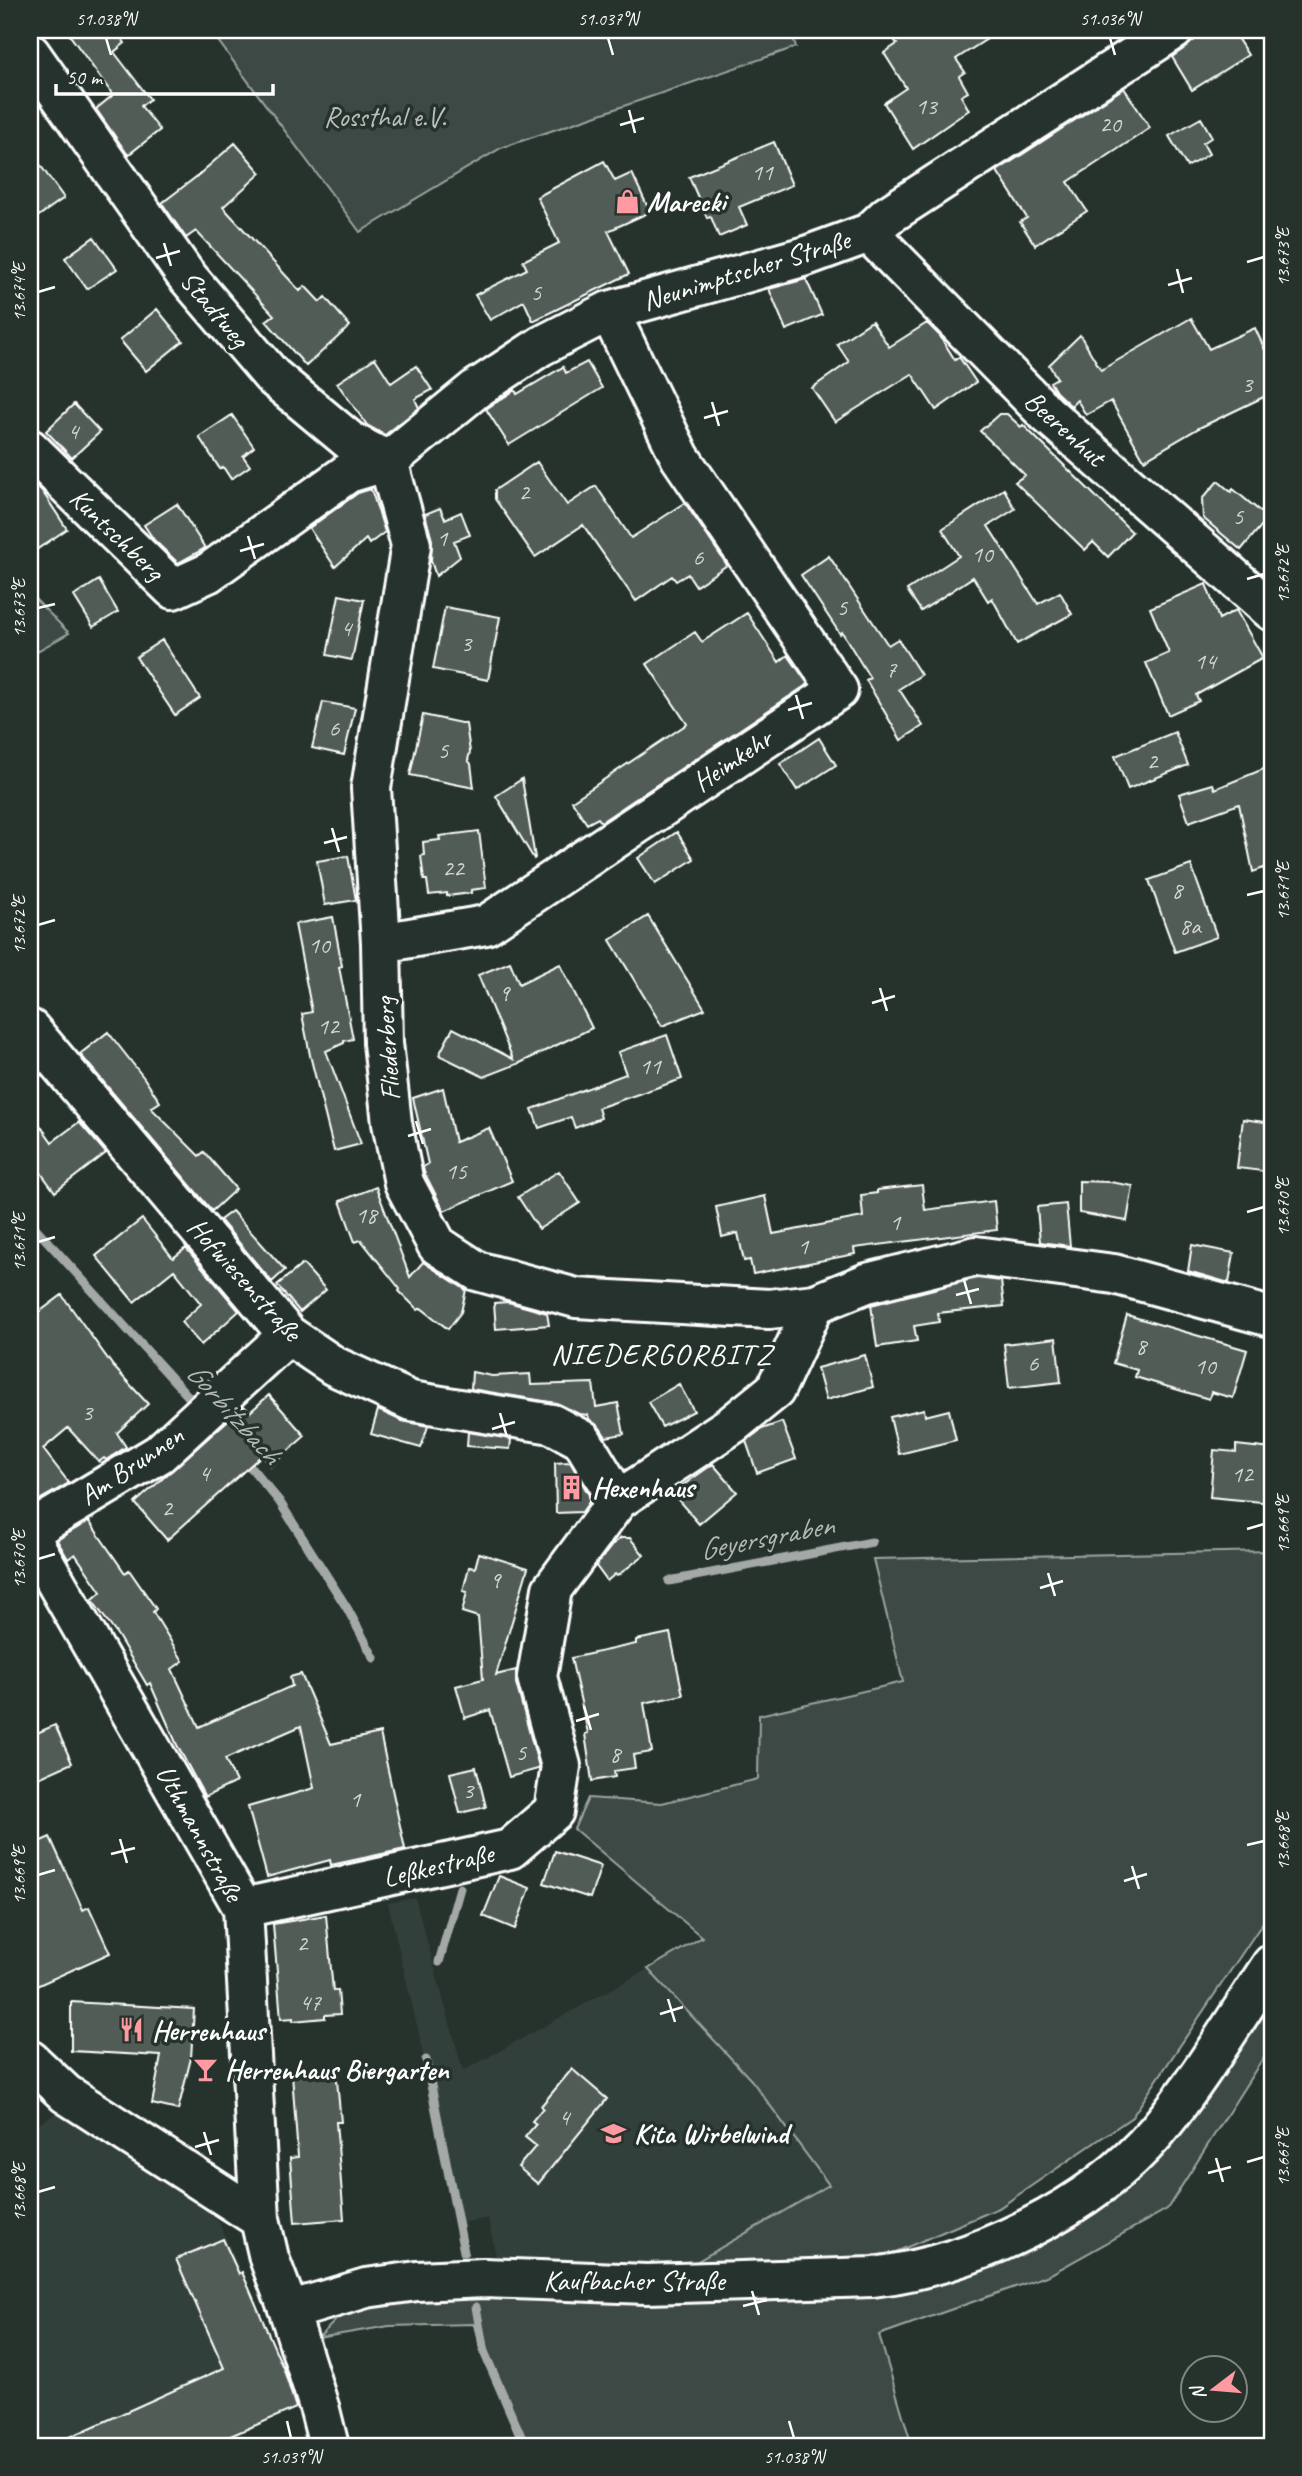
<svg xmlns="http://www.w3.org/2000/svg" width="1302" height="2476" font-family="Caveat,sans-serif">
<rect width="100%" height="100%" fill="#26332d"/>
<filter id="ink" filterUnits="userSpaceOnUse"><feTurbulence type="fractalNoise" baseFrequency=".0143" numOctaves="2"/><feDisplacementMap in="SourceGraphic" scale="14" xChannelSelector="R" yChannelSelector="G"/><feConvolveMatrix kernelMatrix="1 2 1 2 8 2 1 2 1" color-interpolation-filters="sRGB"/></filter>
<g filter="url(#ink)">
<path fill="#333f3a" d="M415,1898L463,2071L648,1969L752,2081L829,2185L696,2262L635,2265L497,2260L488,2218L456,2224L419,2034L388,1903Z
M56,2113L205,2208L219,2223L301,2406L207,2446H30V2130Z"/>
<path fill="#3e4944" stroke="#9ea4a2" stroke-width="2" d="M210,30H791L796,47L501,148L360,232Z
M30,594L69,633L30,655Z
M1272,1551V1909L1132,2117L999,2208L884,2257L696,2262L829,2185L752,2081L648,1969L702,1937L574,1829L588,1798L662,1803L758,1779L759,1715L903,1682L873,1559Z
M1272,1995V2044L1167,2209L1049,2275L879,2335L912,2446H529L487,2350L473,2324L389,2326L318,2338L344,2312L382,2301L458,2295L891,2294L923,2286L1030,2246Z"/>
<g fill="none" stroke-linecap="round" stroke-linejoin="round">
<path stroke="#a4a9a7" stroke-width="9" d="M30,1222L197,1406
M243,1458L279,1501L347,1608L374,1658
M669,1581L872,1542
M439,1962L460,1888
M426,2060L464,2252
M476,2307L484,2352L525,2446"/>
</g>
<path fill="#515c57" stroke="#fff" stroke-width="2" d="M66,30H115L125,43L114,52L150,99L141,106L160,130L128,155L96,109L113,95Z
M888,30H1001L956,59L965,72L959,76L968,92L961,96L969,110L913,149L884,103L906,88L884,53L897,44Z
M1208,30H1232L1248,55L1192,90L1172,57Z
M1124,88L1150,128L1068,182L1087,211L1035,245L1020,222L1027,218L997,171Z
M1201,118L1212,137L1203,143L1209,154L1187,167L1169,136Z
M774,142L792,185L739,207L747,225L719,237L711,217L707,218L689,177Z
M235,143L261,173L223,207L300,291L305,286L320,302L325,297L350,326L306,366L266,321L274,315L196,231L186,238L162,203L196,177Z
M30,151L64,198L30,222Z
M604,161L615,181L632,173L650,212L608,231L629,274L533,321L524,301L490,320L475,295L527,269L523,261L559,243L537,197Z
M94,237L117,269L87,289L65,258Z
M806,279L822,315L786,330L769,289Z
M157,309L183,341L146,371L120,340Z
M1191,318L1209,349L1255,328L1272,365V393L1199,428L1144,460L1111,401L1086,415L1077,400L1071,406L1056,392L1050,382L1057,378L1049,365L1080,335L1101,370Z
M872,321L889,347L927,323L940,336L955,360L959,357L976,382L936,410L912,374L835,422L812,388L849,362L837,344Z
M375,358L391,383L416,366L432,390L415,399L419,408L385,435L367,425L337,383Z
M587,362L602,388L509,445L486,409L515,390L517,394L563,367L566,373Z
M74,404L100,432L72,458L46,431Z
M999,414H1007L1021,427L1023,425L1132,532L1108,557L1093,542L1085,550L1015,482L1025,475L980,431Z
M232,415L254,447L243,456L250,466L231,479L223,467L220,469L199,437Z
M537,462L567,505L596,486L631,538L685,503L727,565L696,586L688,574L676,581L672,576L636,601L583,525L535,557L495,499V490Z
M30,479L42,491L67,529L30,554Z
M1218,481L1231,492L1233,489L1268,518L1241,550L1203,518L1202,499Z
M371,489L385,532L369,544L366,539L335,567L309,528L358,493Z
M1004,489L1015,509L988,526L1038,604L1060,592L1072,614L1017,644L992,598L988,601L973,577L921,611L907,590L959,556L942,529Z
M177,504L205,548L178,563L154,540L144,525Z
M440,508L445,519L461,512L470,535L454,541L460,557L436,576L431,561L432,540L425,514Z
M829,556L888,645L898,639L921,675L899,689L923,726L901,740L866,680L870,678L842,632L840,634L801,575Z
M99,580L118,612L93,627L74,596Z
M1206,584L1219,619L1236,610L1263,658L1196,695L1199,701L1168,715L1146,663L1169,653L1150,608Z
M339,595L364,600L352,660L327,655Z
M445,607L500,617L488,680L433,669Z
M747,613L779,662L788,655L808,684L601,822L598,818L587,824L572,801L687,724L647,664L695,632L702,642Z
M162,640L200,698L175,715L136,657Z
M323,702L355,708L344,755L312,748Z
M423,715L466,724L470,752L468,760L471,764L474,788L410,775Z
M1175,732L1188,765L1128,789L1115,756Z
M819,738L836,765L797,790L780,764Z
M1266,768L1272,782V865L1253,872L1239,804L1189,822L1179,794L1213,784L1215,789Z
M522,779L535,858L534,859L496,796Z
M479,831L486,888L471,890V893L447,896V893L429,895L427,880H424L421,856L424,855L423,842L440,840L439,836Z
M677,832L694,859L655,884L638,858Z
M348,856L356,900L325,905L317,861Z
M1191,865L1217,937L1175,952L1149,880Z
M648,916L705,1009L662,1026L610,940Z
M333,917L342,966L339,967L353,1039L344,1041V1043L326,1051L361,1144L334,1151L310,1055L302,1014L312,1012L295,924Z
M510,962L519,984L560,964L592,1028L520,1063L484,1077L439,1055L453,1028L513,1059L478,975Z
M108,1032L144,1078L160,1102L151,1108L199,1156L204,1152L236,1189L212,1211L80,1054Z
M667,1035L682,1079L598,1108L601,1118L575,1128L571,1117L539,1128L532,1109L626,1074L618,1052Z
M443,1088L455,1142L489,1128L512,1181L444,1211L424,1172L423,1167L428,1164L413,1098Z
M30,1111L52,1142L79,1122L106,1153L55,1192L30,1158Z
M1243,1119L1272,1123L1270,1172L1237,1168Z
M559,1171L580,1203L539,1229L518,1197Z
M1079,1181L1110,1182L1133,1186L1127,1221L1079,1213Z
M922,1185L925,1210L994,1201L997,1230L854,1248L855,1254L753,1274L750,1260L744,1261L738,1233L722,1237L716,1207L765,1196L773,1234L863,1217L861,1195L877,1193V1190Z
M376,1187L410,1277L423,1262L466,1290L461,1312L448,1329L421,1308L418,1310L399,1291L400,1289L361,1240L355,1242L340,1201Z
M1066,1204L1070,1246L1040,1242L1037,1207Z
M232,1211L285,1270L272,1282L220,1220Z
M142,1219L173,1258L186,1248L239,1311L201,1345L181,1322L201,1304L174,1270L134,1302L96,1256Z
M1192,1245L1234,1253L1229,1283L1188,1271Z
M303,1264L326,1290L300,1312L277,1285Z
M977,1278L1001,1281L1004,1306L938,1313L939,1322L914,1326L917,1341L877,1347L871,1305Z
M62,1295L113,1366L148,1404L117,1433L126,1447L106,1460L104,1458L99,1462L68,1428L43,1449L69,1483L32,1504H30V1319Z
M508,1302L547,1313L549,1325L496,1329L494,1303Z
M1127,1315L1247,1350L1233,1398L1211,1392L1209,1399L1135,1377L1137,1370L1113,1363Z
M1056,1338L1061,1382L1009,1388L1004,1344Z
M865,1355L873,1387L826,1400L817,1368Z
M472,1372L492,1376L530,1374L531,1385L593,1383L596,1407L618,1403L624,1434L606,1437L600,1428L589,1419L588,1415L579,1414L556,1403L471,1389Z
M679,1384L694,1411L662,1427L648,1402Z
M269,1395L305,1436L271,1466L262,1455L167,1540L135,1503L244,1406L250,1412Z
M924,1409L925,1416L949,1410L956,1440L899,1454L890,1417Z
M378,1410L402,1421L428,1426L421,1448L371,1434Z
M782,1422L796,1459L757,1473L746,1441L762,1429Z
M468,1432L511,1439L510,1449L467,1446Z
M1236,1445L1272,1449V1503L1210,1497L1214,1450L1236,1452Z
M570,1462L589,1495V1502L582,1512L556,1513L555,1463Z
M713,1464L737,1492L699,1524L672,1493Z
M89,1521L125,1573L129,1570L156,1609L153,1612L183,1661L172,1669L199,1727L292,1686L290,1677L301,1674L331,1744L380,1733L405,1849L331,1865L330,1860L267,1877L248,1807L314,1788L301,1726L225,1759L236,1782L205,1797L177,1745L150,1683L147,1685L118,1636L92,1600L101,1592L75,1554L68,1559L57,1540Z
M621,1538H630L644,1555L617,1576L615,1574L607,1581L596,1566L613,1544Z
M479,1553L528,1568L496,1675L516,1670V1683L539,1767L538,1769L509,1777L490,1710L465,1718L456,1686L483,1679L478,1617L462,1612L467,1592L463,1591L469,1567L475,1568Z
M670,1633L683,1695L644,1703L652,1752L633,1755L635,1768L614,1771L615,1777L592,1781L585,1734L588,1733L571,1658L636,1644V1640Z
M55,1725L72,1763L30,1782V1736Z
M476,1767L486,1807L460,1813L450,1773Z
M50,1837L83,1910L89,1907L110,1953L30,1989V1846Z
M555,1851L601,1866L590,1898L544,1883Z
M499,1876L530,1888L515,1929L483,1916Z
M326,1915L333,1991L338,1990L340,2014L325,2015V2018L293,2021V2018L281,2019L273,1924Z
M71,2002L194,2009L191,2058L178,2110L152,2104L161,2056L71,2051Z
M572,2069L607,2099L538,2184L518,2167L536,2146L525,2137L536,2124L532,2121L543,2108L541,2106Z
M336,2070L341,2122H336L344,2219L295,2223L290,2158L298,2157L292,2074Z
M223,2239L239,2274L242,2272L284,2370L296,2408L207,2446H50L224,2368L176,2259Z"/>
<g fill="none" stroke-linecap="round" stroke-linejoin="round">
<defs>
<path id="minor" d="M30,53L185,274L272,376L350,441L388,461
M869,233L1047,414L1272,611
M30,449L173,589L208,573L348,473L388,461L476,389L541,346L609,311L806,256L869,233L887,216L1174,30
M388,461L411,545L371,788L381,943L383,1043L392,1123L404,1183L437,1245L477,1271L576,1298L769,1309L815,1304L867,1283L976,1256L1114,1274L1267,1316H1272
M381,943L486,925L838,690L680,457L609,311
M30,1029L288,1335L334,1366L411,1401L552,1424L582,1440L618,1500
M30,1531L159,1454L288,1335
M30,1537L243,1908L260,2219L269,2258L289,2311L320,2410L329,2446
M243,1908L510,1849L554,1811L561,1766L537,1677L552,1589L618,1500L733,1424L775,1390L815,1304
M30,2060L66,2094L260,2219
M289,2311L366,2288L417,2281L484,2278L647,2284L873,2277C973,2265 1091,2209 1157,2131C1200,2079 1235,2019 1272,1964"/>
</defs>
<use href="#minor" stroke="#fff" stroke-width="44"/>
<use href="#minor" stroke="#26332d" stroke-width="38"/>
</g>
</g>
<path fill="none" stroke="#fff" stroke-width="2.5" d="M106,38L111,55M608,38L613,55M1110,38L1115,55M629,110L635,133M620,125L644,118M164,243L171,266M156,258L180,251M1247,262L1264,257M1177,269L1183,293M1168,285L1192,278M38,292L55,287M712,402L719,426M704,418L728,411M248,536L255,559M240,551L264,544M1247,579L1264,574M38,608L55,604M796,695L803,719M788,710L812,703M332,828L339,852M324,843L347,837M1247,895L1264,891M38,925L55,920M880,988L887,1011M872,1003L895,996M416,1121L423,1144M408,1136L431,1129M1247,1212L1264,1207M38,1242L55,1237M964,1280L971,1304M956,1295L979,1289M500,1413L507,1437M492,1429L515,1422M1247,1529L1264,1524M38,1559L55,1554M1048,1573L1055,1596M1040,1588L1063,1581M584,1706L591,1730M576,1721L599,1714M120,1839L127,1863M1247,1845L1264,1841M111,1854L135,1848M1132,1866L1139,1889M38,1875L55,1870M1124,1881L1147,1874M668,1999L675,2022M660,2014L683,2007M204,2132L211,2155M195,2147L219,2140M1216,2158L1223,2182M1247,2162L1264,2157M1208,2173L1231,2167M38,2192L55,2187M752,2291L759,2315M743,2306L767,2300M287,2421L291,2438M789,2421L794,2438"/>
<defs>
<symbol id="shop-bare" viewBox="-9 -9 18 18"><path d="M-5-2.5h2.3a2.7 3.5 0 0 1 5.4 0H5L5.5 6h-11ZM-1.5-2.5h3a1.5 2.3 0 0 0-3 0Z" fill="#ff9aa2" stroke="#26332d" stroke-width="2.5" paint-order="stroke"/></symbol>
<symbol id="building-bare" viewBox="-9 -9 18 18"><path d="M-4-6H4V6H1V3H-1V6H-4ZM-2.5-4.3h1.7v1.8h-1.7ZM.8-4.3h1.7v1.8H.8ZM-2.5-1h1.7V.8h-1.7ZM.8-1h1.7V.8H.8Z" fill="#ff9aa2" stroke="#26332d" stroke-width="2.5" paint-order="stroke"/></symbol>
<symbol id="restaurant-bare" viewBox="-9 -9 18 18"><path d="M-5-6h1v4h1v-4h1v4h1v-4h1v5L-1.5 .5V6h-2V.5L-5-1ZM5-6V6H3V1.5H1.5Q1.5-4 5-6Z" fill="#ff9aa2" stroke="#26332d" stroke-width="2.5" paint-order="stroke"/></symbol>
<symbol id="bar-bare" viewBox="-9 -9 18 18"><path d="M-6-5H6L.8 .8V4.5H3.5V6h-7V4.5H-.8V.8Z" fill="#ff9aa2" stroke="#26332d" stroke-width="2.5" paint-order="stroke"/></symbol>
<symbol id="school-bare" viewBox="-9 -9 18 18"><path d="M0-5L7-2L0 1L-7-2ZM-4 1L0 2.5L4 1V4Q0 6-4 4Z" fill="#ff9aa2" stroke="#26332d" stroke-width="2.5" paint-order="stroke"/></symbol>
</defs>
<g fill-rule="evenodd">
<use href="#shop-bare" x="610" y="184" width="35" height="35"/>
<use href="#building-bare" x="554" y="1470" width="35" height="35"/>
<use href="#restaurant-bare" x="114" y="2012" width="35" height="35"/>
<use href="#bar-bare" x="188" y="2052" width="35" height="35"/>
<use href="#school-bare" x="596" y="2116" width="35" height="35"/>
</g>
<g text-anchor="middle" dominant-baseline="central" stroke-width="7" stroke-linejoin="round" paint-order="stroke">
<g font-size="24" fill="#d4d6d5">
<text x="926" y="106">13</text>
<text x="1110" y="124">20</text>
<text x="762" y="172">11</text>
<text x="536" y="292">5</text>
<text x="1247" y="384">3</text>
<text x="73" y="431">4</text>
<text x="524" y="492">2</text>
<text x="1238" y="516">5</text>
<text x="442" y="538">1</text>
<text x="982" y="554">10</text>
<text x="698" y="557">6</text>
<text x="842" y="607">5</text>
<text x="346" y="628">4</text>
<text x="466" y="643">3</text>
<text x="1205" y="661">14</text>
<text x="891" y="669">7</text>
<text x="334" y="728">6</text>
<text x="443" y="750">5</text>
<text x="1152" y="761">2</text>
<text x="453" y="868">22</text>
<text x="1177" y="890">8</text>
<text x="1190" y="926">8a</text>
<text x="319" y="945">10</text>
<text x="504" y="993">9</text>
<text x="328" y="1026">12</text>
<text x="650" y="1066">11</text>
<text x="456" y="1171">15</text>
<text x="366" y="1215">18</text>
<text x="895" y="1222">1</text>
<text x="803" y="1246">1</text>
<text x="1141" y="1346">8</text>
<text x="1033" y="1363">6</text>
<text x="1205" y="1366">10</text>
<text x="87" y="1412">3</text>
<text x="204" y="1473">4</text>
<text x="1242" y="1474">12</text>
<text x="167" y="1508">2</text>
<text x="495" y="1580">9</text>
<text x="521" y="1752">5</text>
<text x="615" y="1754">8</text>
<text x="468" y="1790">3</text>
<text x="355" y="1799">1</text>
<text x="302" y="1943">2</text>
<text x="310" y="2002">47</text>
<text x="564" y="2117">4</text>
</g>
<g font-size="28" fill="#bbbfbe" stroke="#26332d">
<text x="385" y="116">Rossthal e.V.</text>
</g>
<g font-size="28" font-weight="bold" fill="#fff" stroke="#26332d" text-anchor="start">
<text x="647" y="201">Marecki</text>
<text x="592" y="1487">Hexenhaus</text>
<text x="152" y="2030">Herrenhaus</text>
<text x="225" y="2069">Herrenhaus Biergarten</text>
<text x="634" y="2133">Kita Wirbelwind</text>
</g>
<g font-size="28" fill="#fff" stroke="#26332d">
<text transform="translate(746 270) rotate(-17)">Neunimptscher Straße</text>
<text transform="translate(215 309) rotate(50)">Stadtweg</text>
<text transform="translate(1065 428) rotate(42)">Beerenhut</text>
<text transform="translate(117 534) rotate(44)">Kuntschberg</text>
<text transform="translate(732 760) rotate(-34)">Heimkehr</text>
<text transform="translate(387 1049) rotate(-94)">Fliederberg</text>
<text transform="translate(245 1279) rotate(48)">Hofwiesenstraße</text>
<text transform="translate(131 1465) rotate(-34)">Am Brunnen</text>
<text transform="translate(200 1833) rotate(61)">Uthmannstraße</text>
<text transform="translate(438 1865) rotate(-13)">Leßkestraße</text>
<text x="634" y="2280">Kaufbacher Straße</text>
</g>
<g font-size="30" letter-spacing="2" fill="#fff" stroke="#26332d">
<text x="662" y="1354">NIEDERGORBITZ</text>
</g>
<g font-size="30" font-style="italic" fill="#b3b8b6" stroke="#26332d">
<text transform="translate(234 1413) rotate(48)">Gorbitzbach</text>
<text transform="translate(766 1537) rotate(-11)">Geyersgraben</text>
</g>
</g>
<rect width="1302" height="2476" fill="none" stroke="#26332d" stroke-width="77"/>
<g transform="translate(1214 2389) rotate(254)"><circle r="33" fill="#26332d" stroke="#7d8581" stroke-width="2"/>
<path d="M0-5L12 26L0 18L-12 26Z" fill="#ff9aa2"/>
<text y="-10" font-size="19" font-weight="bold" text-anchor="middle" fill="#ffffff">N</text>
</g>
<path d="M56 84v10h217v-10" fill="none" stroke="#ffffff" stroke-width="3.5"/>
<text x="66" y="84" font-size="21" fill="#ffffff" stroke="#26332d" stroke-width="5" paint-order="stroke">50 m</text>
<rect x="38" y="38" width="1226" height="2400" fill="none" stroke="#fff" stroke-width="2.5"/>
<g font-size="18" text-anchor="middle" fill="#fff">
<text x="106" y="25">51.038°N</text>
<text x="608" y="25">51.037°N</text>
<text x="1110" y="25">51.036°N</text>
<text transform="translate(1283 257) rotate(-90)" y="6">13.673°E</text>
<text transform="translate(19 292) rotate(-90)" y="6">13.674°E</text>
<text transform="translate(1283 574) rotate(-90)" y="6">13.672°E</text>
<text transform="translate(19 608) rotate(-90)" y="6">13.673°E</text>
<text transform="translate(1283 891) rotate(-90)" y="6">13.671°E</text>
<text transform="translate(19 925) rotate(-90)" y="6">13.672°E</text>
<text transform="translate(1283 1207) rotate(-90)" y="6">13.670°E</text>
<text transform="translate(19 1242) rotate(-90)" y="6">13.671°E</text>
<text transform="translate(1283 1524) rotate(-90)" y="6">13.669°E</text>
<text transform="translate(19 1559) rotate(-90)" y="6">13.670°E</text>
<text transform="translate(1283 1841) rotate(-90)" y="6">13.668°E</text>
<text transform="translate(19 1875) rotate(-90)" y="6">13.669°E</text>
<text transform="translate(1283 2157) rotate(-90)" y="6">13.667°E</text>
<text transform="translate(19 2192) rotate(-90)" y="6">13.668°E</text>
<text x="291" y="2463">51.039°N</text>
<text x="794" y="2463">51.038°N</text>
</g>
</svg>
